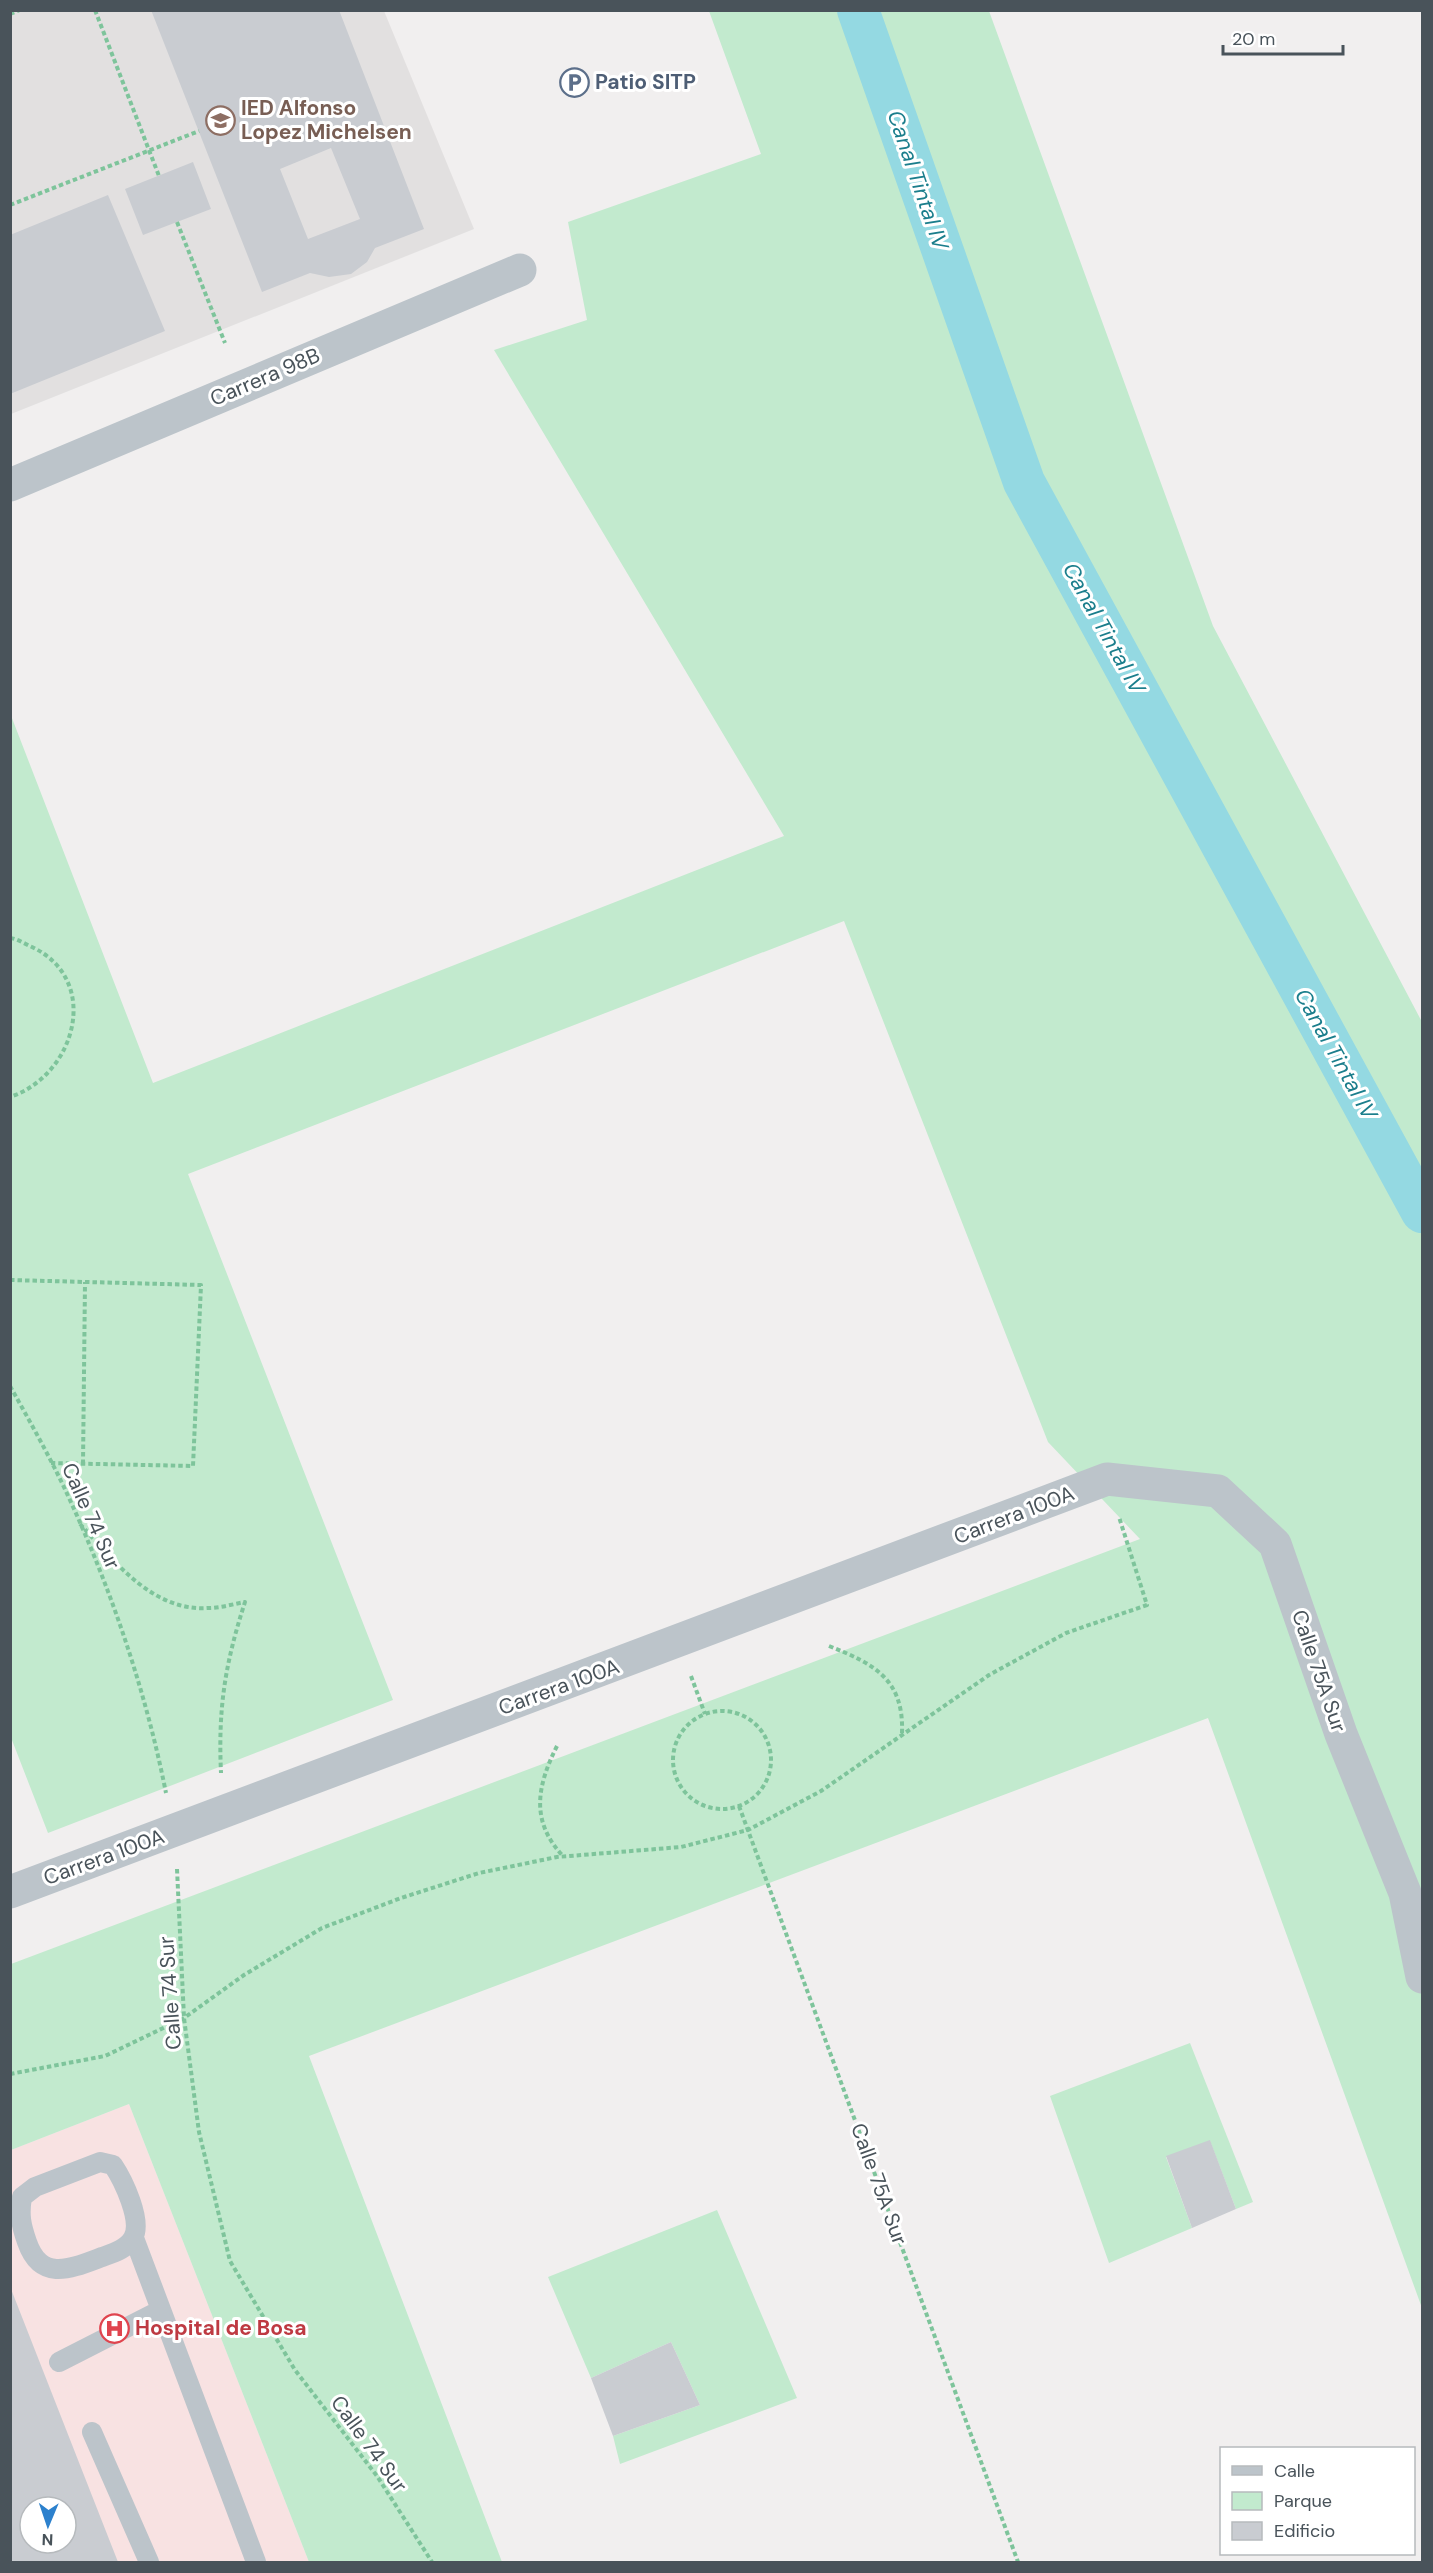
<svg xmlns="http://www.w3.org/2000/svg" width="1433" height="2573" font-family="'DM Sans',sans-serif">
<rect width="100%" height="100%" fill="#f1efef"/>
<path fill="#e2e0e0" d="M11,11H384L474,229L11,414Z"/>
<path fill="#f8e2e2" fill-rule="evenodd" d="M129,2104L309,2562H11V2150ZM30,2507H66V2543H30Z"/>
<path fill="#c2eace" d="M709,11H989L1213,626L1422,1022V2308L1208,1718L309,2056L502,2562H309L129,2104L11,2150V1964L1140,1539L1048,1442L844,921L188,1174L393,1700L48,1833L10,1735V713L153,1083L784,836L494,350L587,320L568,222L761,154Z
M1190,2043L1253,2202L1236,2209L1210,2141L1166,2157L1192,2228L1109,2263L1050,2096Z
M717,2210L797,2398L620,2464L613,2436L700,2405L671,2342L591,2378L548,2277Z"/>
<g fill="none" stroke-linecap="round" stroke-linejoin="round">
<path stroke="#94d9e2" stroke-width="42" d="M858,10L1024,482L1422,1212"/>
</g>
<path fill="#c9ccd1" fill-rule="evenodd" d="M151,10H339L424,229L375,248L367,262L351,274L329,277L310,273L262,292ZM331,148L360,219L308,239L280,169Z
M193,162L211,209L143,235L125,189Z
M108,195L165,331L10,394V235Z
M1210,2140L1236,2209L1192,2228L1166,2156Z
M10,2289H11L118,2562H10ZM30,2507H66V2543H30Z
M671,2342L700,2405L613,2436L591,2378Z"/>
<g fill="none" stroke-linecap="round" stroke-linejoin="round">
<path stroke="#7ec49b" stroke-width="4" stroke-dasharray="4.5 3" stroke-linecap="butt" d="M95,10L159,176
M10,14L20,10
M10,205L199,131
M177,222L225,343
M10,938C18,939 25,944 32,947C102,980 76,1075 10,1097
M10,1280L201,1285L193,1466L51,1463
M10,1386C28,1418 46,1450 62,1483C108,1580 145,1687 166,1793
M83,1464L85,1282
M80,1524C114,1561 153,1612 208,1608C221,1608 233,1604 245,1602C225,1664 218,1708 221,1773
M829,1646C874,1664 904,1679 902,1733
M691,1676L705,1714
M673 1760a49 49 0 1 1 98 0a49 49 0 1 1-98 0Z
M557,1746C537,1786 530,1821 563,1856
M739,1806L1018,2562
M177,1869L184,2018L199,2132L230,2261L295,2370L377,2476L432,2562
M10,2074L105,2056L184,2018L244,1975L322,1928L401,1898L479,1873L557,1857L681,1847L748,1830L821,1791L989,1675L1066,1633L1147,1605L1119,1517"/>
<path stroke="#bcc4ca" stroke-width="20" d="M100,2162L113,2165C123,2180 143,2221 133,2238C127,2249 113,2253 102,2257C70,2269 41,2282 27,2242C21,2225 19,2215 22,2197L35,2187Z
M134,2238L256,2562
M59,2362L161,2310
M92,2432L149,2562"/>
<path stroke="#bcc4ca" stroke-width="33" d="M10,485L520,270
M10,1892L1107,1479L1218,1491L1275,1544L1341,1734L1405,1893L1422,1977"/>
</g>
<defs>
<symbol id="parking-ring" viewBox="-11 -11 22 22"><circle r="9.5" fill="#fff" stroke="#5c6f8a" stroke-width="1.5"/><path d="M-3.5-5.5H1a3.5 3.5 0 0 1 0 7H-1V5.5H-3.5ZM-1-3.4V-.6H.8a1.4 1.4 0 0 0 0-2.8Z" fill="#5c6f8a"/></symbol>
<symbol id="school-ring" viewBox="-11 -11 22 22"><circle r="9.5" fill="#fff" stroke="#8d6e63" stroke-width="1.5"/><path d="M0-5L7-2L0 1L-7-2ZM-4 1L0 2.5L4 1V4Q0 6-4 4Z" fill="#8d6e63"/></symbol>
<symbol id="hospital-ring" viewBox="-11 -11 22 22"><circle r="9.5" fill="#fff" stroke="#e0444e" stroke-width="1.5"/><path d="M-5-5h3v3.5h4V-5h3V5h-3V1.5h-4V5h-3Z" fill="#e0444e"/></symbol>
</defs>
<g fill-rule="evenodd">
<use href="#parking-ring" x="558" y="66" width="33" height="33"/>
<use href="#school-ring" x="204" y="104" width="33" height="33"/>
<use href="#hospital-ring" x="98" y="2312" width="33" height="33"/>
</g>
<g text-anchor="middle" dominant-baseline="central" stroke-width="6" stroke-linejoin="round" paint-order="stroke">
<g font-size="21" font-weight="bold" fill="#4e5e75" stroke="#fff" text-anchor="start">
<text x="595" y="82">Patio SITP</text>
</g>
<g font-size="21" font-weight="bold" fill="#785e54" stroke="#fff" text-anchor="start">
<text x="241" y="108">IED Alfonso<tspan x="241" dy="24">Lopez Michelsen</tspan></text>
</g>
<g font-size="21" fill="#49535a" stroke="#fff">
<text transform="translate(265 377) rotate(-23)">Carrera 98B</text>
<text transform="translate(1014 1515) rotate(-21)">Carrera 100A</text>
<text transform="translate(91 1516) rotate(66)">Calle 74 Sur</text>
<text transform="translate(1319 1671) rotate(71)">Calle 75A Sur</text>
<text transform="translate(559 1687) rotate(-20)">Carrera 100A</text>
<text transform="translate(104 1857) rotate(-20)">Carrera 100A</text>
<text transform="translate(170 1993) rotate(-94)">Calle 74 Sur</text>
<text transform="translate(879 2184) rotate(70)">Calle 75A Sur</text>
<text transform="translate(369 2444) rotate(54)">Calle 74 Sur</text>
</g>
<g font-size="21" font-weight="bold" fill="#be3a42" stroke="#fff" text-anchor="start">
<text x="135" y="2328">Hospital de Bosa</text>
</g>
<g font-size="22" font-style="italic" fill="#1b7e8c" stroke="#fff">
<text transform="translate(918 180) rotate(71)">Canal Tintal IV</text>
<text transform="translate(1104 628) rotate(61)">Canal Tintal IV</text>
<text transform="translate(1336 1054) rotate(61)">Canal Tintal IV</text>
</g>
</g>
<rect width="1433" height="2573" fill="none" stroke="#49535a" stroke-width="24"/>
<rect x="1220" y="2447" width="195" height="108" fill="#ffffff" stroke="#b6babd" stroke-width="1.5"/>
<rect x="1232" y="2466" width="30" height="9" fill="#bcc4ca" stroke="#b6babd" stroke-width="1.5"/>
<text x="1274" y="2477" font-size="18" fill="#49535a">Calle</text>
<rect x="1232" y="2492" width="30" height="18" fill="#c2eace" stroke="#b6babd" stroke-width="1.5"/>
<text x="1274" y="2507" font-size="18" fill="#49535a">Parque</text>
<rect x="1232" y="2522" width="30" height="18" fill="#c9ccd1" stroke="#b6babd" stroke-width="1.5"/>
<text x="1274" y="2537" font-size="18" fill="#49535a">Edificio</text>
<g transform="translate(48 2525) rotate(182)"><circle r="28" fill="#ffffff" stroke="#b6babd" stroke-width="1.5"/>
<path d="M0-4.5L10 22L0 15L-10 22Z" fill="#2d81cd"/>
<text y="-9" font-size="16" font-weight="bold" text-anchor="middle" fill="#49535a">N</text>
</g>
<path d="M1223 45v9h120v-9" fill="none" stroke="#49535a" stroke-width="3"/>
<text x="1232" y="45" font-size="18" fill="#49535a" stroke="#ffffff" stroke-width="4.5" paint-order="stroke">20 m</text>
</svg>
